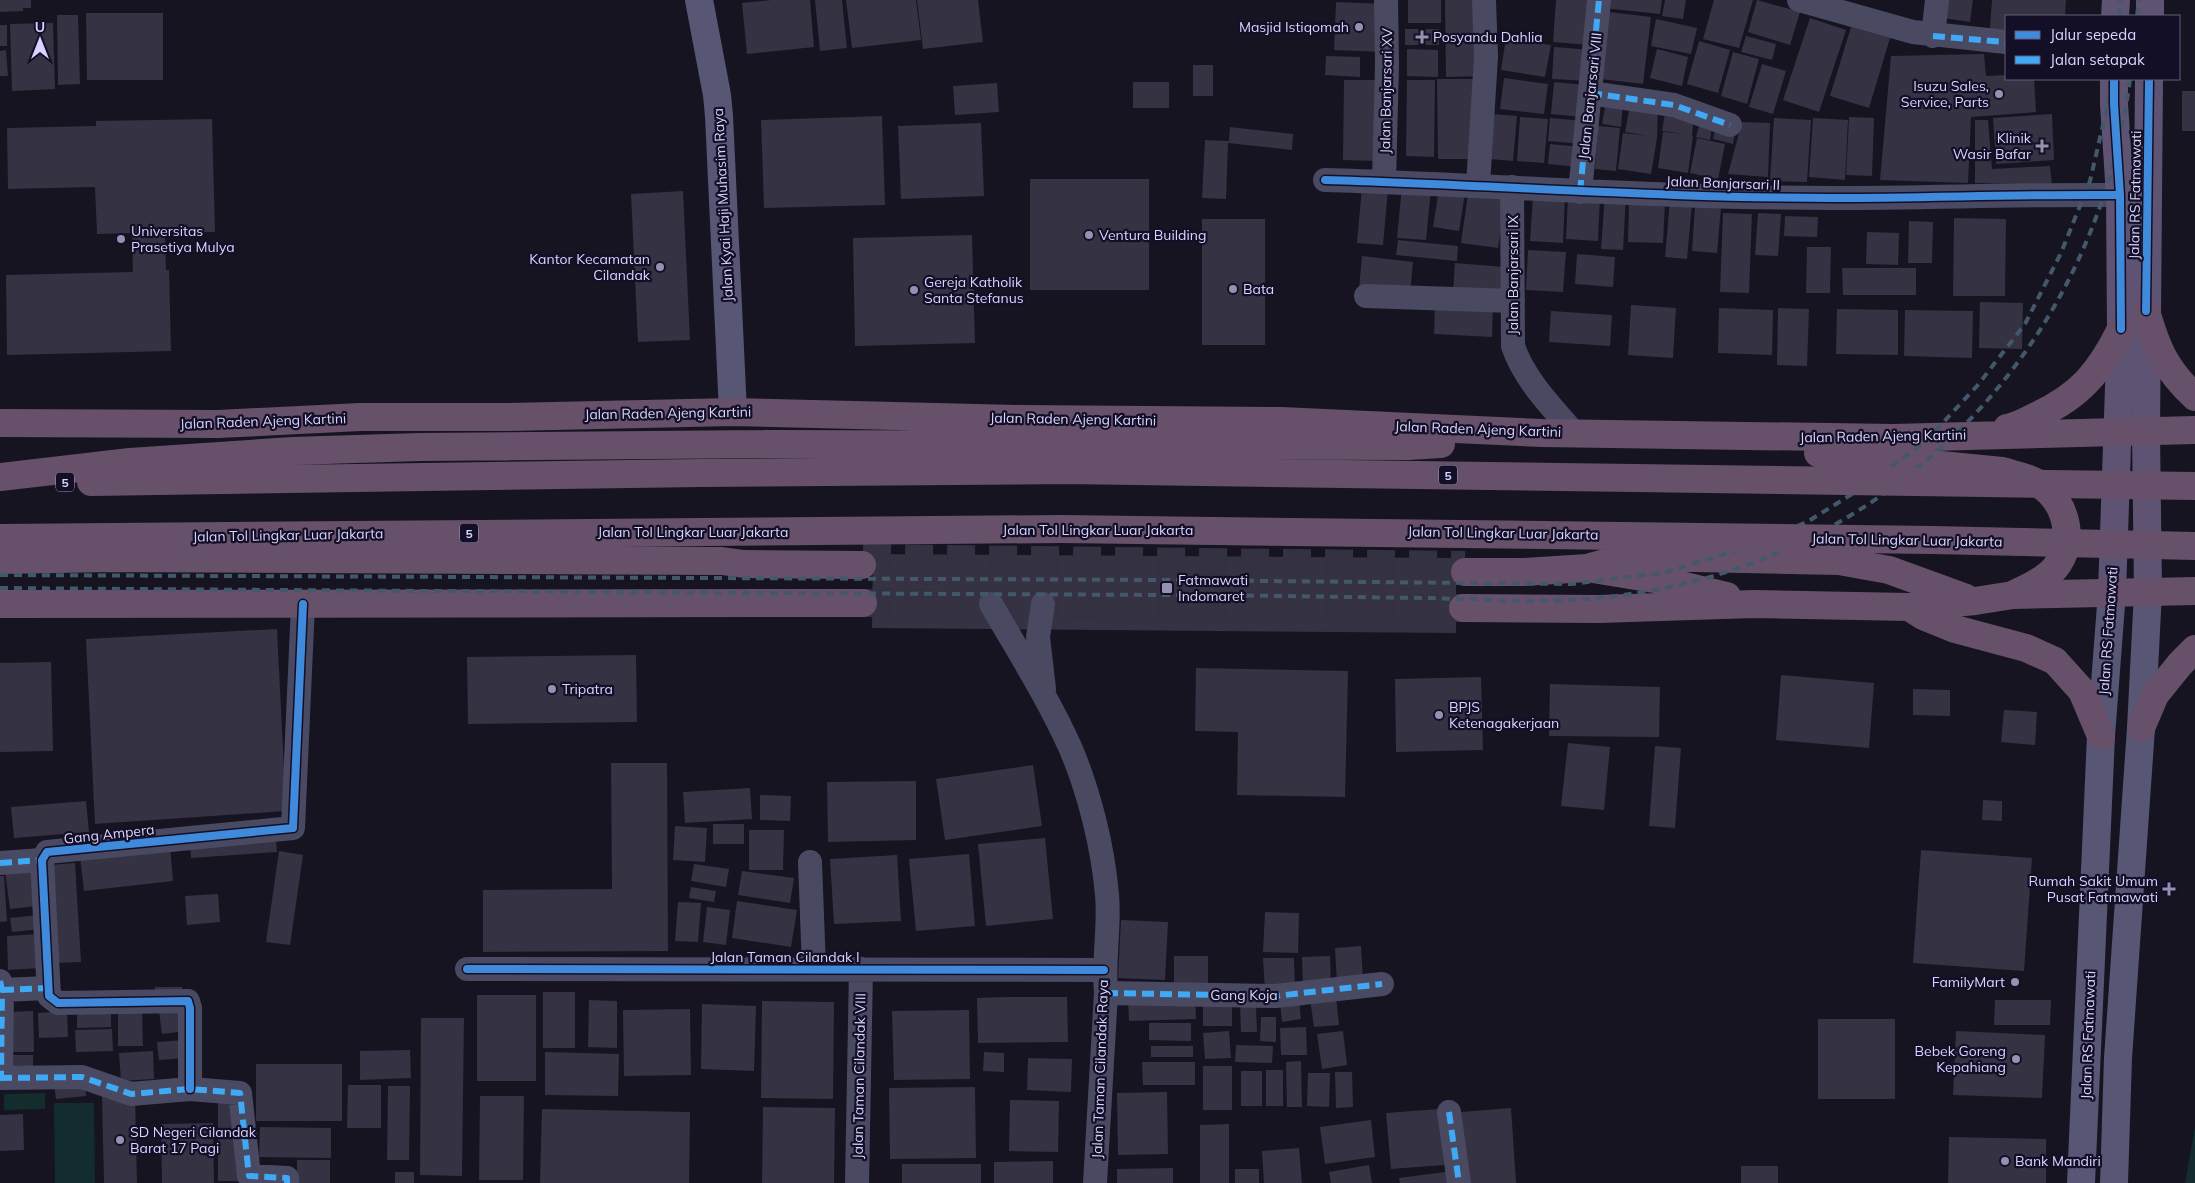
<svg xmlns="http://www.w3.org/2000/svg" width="2195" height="1183" font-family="Mulish,sans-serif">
<rect width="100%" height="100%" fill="#161421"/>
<path fill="#132c2d" d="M45,1093V1109L4,1110V1094Z
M54,1103H94L95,1183H55Z
M2195,1127V1183H2185Z"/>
<path fill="#343243" d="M0,0H31V8H23V11L0,12Z
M771,0H810L814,47L747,54L742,3Z
M815,0H842L847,48L820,51Z
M846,0H916L921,40L852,48Z
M917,0H978L983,42L923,49Z
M1408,0H1441V23H1408Z
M1445,0H1481L1482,76L1446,77Z
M1556,0H1594L1590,45L1553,42Z
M1604,0H1662L1660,14L1603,8Z
M1665,0H1686L1683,19L1662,16Z
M1714,0H1753L1739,48L1703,39Z
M1757,0L1800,12L1790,45L1748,32Z
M1946,0H1973L1970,22L1943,18Z
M1992,0H2066L2065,16H2006V30L1990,29Z
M1336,2L1384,4L1382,52L1334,50Z
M1609,12L1651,17L1643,84L1601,79Z
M86,13H163V80H87Z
M57,15H78L80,84L58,85Z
M1810,18L1846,30L1819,112L1783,100Z
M1656,19L1697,28L1691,54L1651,46Z
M53,23L55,89L12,91L10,24Z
M0,25H7V46H0Z
M1851,27L1890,38L1869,108L1830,96Z
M1405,29H1439V45H1405Z
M1746,36L1776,44L1772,60L1741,52Z
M1506,38L1551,45L1545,77L1501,70Z
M1699,41L1730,50L1718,93L1687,84Z
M1554,47L1592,50L1589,81L1552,79Z
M1407,49L1438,50V77L1407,76Z
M1657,49L1688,57L1682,86L1650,78Z
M6,50L8,76H0V51Z
M1733,52L1759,59L1747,104L1721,96Z
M1984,54L1986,76L2006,75V79H2034L2036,112L1971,117L1968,183L1880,180L1891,56Z
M1326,56L1360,57V77L1325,75Z
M1762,64L1786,71L1773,114L1749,107Z
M1193,65H1213V96H1193Z
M1504,78L1548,84L1544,114L1500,109Z
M1437,79H1477L1478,159H1438Z
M1344,80H1379L1378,161L1343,160Z
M1407,80H1435L1434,157L1406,156Z
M1133,82H1169V108H1133Z
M1554,82L1586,85L1582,117L1551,114Z
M997,83L999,112L955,115L953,86Z
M2182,91H2195V131H2182Z
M1631,100L1658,106L1657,138L1651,174L1618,169L1623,133L1648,136L1625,132Z
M1606,101L1623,102L1621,127L1602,124Z
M1666,107L1694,113L1692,136H1693L1688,173L1658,168L1663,132L1685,134L1662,131Z
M1493,114L1517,116L1513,161L1489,159Z
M2052,114L2054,160L1996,164L1993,118Z
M882,116L885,205L764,208L761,120Z
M1520,117L1548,119L1544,163L1517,161Z
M1849,117L1874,118L1872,176L1846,175Z
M1550,118L1586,121L1583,144L1548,141Z
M1774,118L1811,120L1807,182L1770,181Z
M1813,118L1848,120L1845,180L1809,177Z
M212,119L215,232L165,233L166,270H169L171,351L7,355L6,275L133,272L132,233L97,234L95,187L8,189L7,128L96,126V121Z
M1701,119L1713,121L1710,140L1696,137Z
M1975,120H1988L1992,169L2050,166L2052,185L1975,183Z
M1717,122L1736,128L1733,144L1713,139Z
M1742,122L1770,123L1768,177L1728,174Z
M981,123L984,196L901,199L898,126Z
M1598,126L1620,128L1616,171L1595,169Z
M1230,127L1293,134L1292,150L1228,143L1226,199L1202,198L1205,140L1229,141Z
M1697,138L1725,144L1718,179L1690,173Z
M1550,144L1581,147L1579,167L1548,164Z
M1030,179H1149V290H1030Z
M1402,186L1431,189L1426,240L1397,238Z
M1362,187L1388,189L1383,245L1357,243Z
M1469,187L1506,192L1498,248L1461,243Z
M1439,189L1465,193L1459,231L1433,227Z
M683,191L690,340L638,342L631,194Z
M1568,194L1600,196L1598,241L1566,239Z
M1605,194L1626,196L1623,250L1601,249Z
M1533,195L1565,197L1563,243L1530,241Z
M1629,199L1665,201L1663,243L1628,242Z
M1670,200L1692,203L1687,259L1665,257Z
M1695,207L1721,208L1717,253L1692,251Z
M1723,213L1752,214L1749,293L1720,292Z
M1758,213L1781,214L1778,256L1755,255Z
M1785,216L1818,217L1817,237L1784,236Z
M1954,218L2006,219L2005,296H1953Z
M1202,219H1265V345H1202Z
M1909,221L1933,222L1932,263H1908Z
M1867,232L1899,233L1898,265L1866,264Z
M972,235L975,343L855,346L853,238Z
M1398,240L1458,246L1457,261L1396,255Z
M1807,247H1831L1830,293H1806Z
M1528,250L1566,252L1563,292L1526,290Z
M1577,254L1615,257L1613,287L1575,284Z
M1362,256L1413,262L1410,295L1359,289Z
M1455,263L1504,267L1502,297L1453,293Z
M1842,268H1916V295H1843Z
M1435,302L1493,304L1492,337L1434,334Z
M1980,302L2023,303L2022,349L1979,348Z
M1631,305L1676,308L1673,358L1628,355Z
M1719,308L1773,310L1772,355L1718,353Z
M1778,308L1809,309L1807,366L1777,365Z
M1837,309L1898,310V355L1836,354Z
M1905,310L1973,311L1972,358L1904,356Z
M1551,311L1612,315L1610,346L1549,342Z
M873,554L1456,558V633L872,628Z
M277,629L286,811L95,824L86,639Z
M636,655L637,722L468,724L467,657Z
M51,662L53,751L0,752V663Z
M1196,668L1348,671L1345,797L1237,795L1238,732L1195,731Z
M1781,675L1874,683L1869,748L1776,740Z
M1481,677L1483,750L1396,752L1395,679Z
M1550,684L1660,687L1659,737L1549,736Z
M1913,689L1950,690V716L1913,715Z
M2004,710L2037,712L2035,745L2001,742Z
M1568,743L1610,747L1604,810L1561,806Z
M1655,746L1681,748L1675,828L1649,826Z
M611,763H667L668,951L483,952V890L612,889Z
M1033,765L1042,826L945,840L936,779Z
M916,781V840L828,842L827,782Z
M750,788L752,819L685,823L683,792Z
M760,795L791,796L790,821L760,820Z
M1983,800L2002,801V821L1982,820Z
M86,801L89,832L14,838L11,807Z
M713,824H744V844H713Z
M675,826L707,828L705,862L673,860Z
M749,830H784L783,870H749Z
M1045,838L1053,919L986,926L978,844Z
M276,841L277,852L191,858L190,846Z
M170,847L173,881L84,891L80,857Z
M1921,850L2032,858L2024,971L1913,963Z
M279,851L303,855L290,945L266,942Z
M969,854L975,926L916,931L909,859Z
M897,855L901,921L834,924L830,859Z
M75,863L81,962L56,963L49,865Z
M694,864L729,869L726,887L691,881Z
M33,867L37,906L10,909L5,871Z
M742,871L794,878L790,903L738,895Z
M0,876H4L7,921L0,922Z
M691,887L716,891L714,902L689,898Z
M218,894L220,922L187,925L185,896Z
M737,901L797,910L791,947L732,938Z
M678,902L701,903L698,942L675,941Z
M707,907L730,910L726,945L703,942Z
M1265,912L1299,913L1298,953L1263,952Z
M39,915L41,929L12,932L10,918Z
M1121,920L1168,922L1165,980L1118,978Z
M38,934L40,968L8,970L7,936Z
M1361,946L1363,981L1337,983L1335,948Z
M1174,956H1208V985H1174Z
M1330,956L1331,987H1303L1302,957Z
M1263,958H1294L1295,989L1265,990Z
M155,987H182V998H155Z
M543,992H575V1048H543Z
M477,995H536V1081H477Z
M1336,996L1339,1025L1314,1027L1310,999Z
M1005,997H1067L1068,1042L978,1043L977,998Z
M1195,997L1196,1019L1129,1021L1128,999Z
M589,1000L617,1001V1048L588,1047Z
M1299,1000L1301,1019L1282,1022L1280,1002Z
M1995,1000H2051L2050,1025H1994Z
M762,1001L834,1002L833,1099L761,1098Z
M1203,1002H1232V1026H1203Z
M111,1003V1027L77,1028V1005Z
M702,1004L756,1006L754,1071L701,1069Z
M1240,1005H1256L1257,1032H1241Z
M142,1007L143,1046H118V1008Z
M184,1009L186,1031L162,1034L159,1011Z
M690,1009L691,1075L624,1076L623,1010Z
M969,1010L970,1079L894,1080L892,1011Z
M33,1011L34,1052H6L5,1012Z
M67,1011L68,1037L39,1038L38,1013Z
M1261,1017H1276V1042L1260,1041Z
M421,1018H464L462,1176L420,1175Z
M1818,1019H1895V1099H1818Z
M1149,1023H1191V1041L1149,1040Z
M1306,1027L1307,1055H1281L1280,1028Z
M112,1029L113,1051L76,1052L75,1030Z
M1229,1031L1231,1058L1205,1059L1203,1033Z
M1343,1031L1347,1065L1322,1069L1317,1034Z
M1956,1031L2045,1035L2042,1098L1953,1095Z
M185,1040L186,1058L159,1060L157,1042Z
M1236,1045L1273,1046L1272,1063L1235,1062Z
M1151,1046H1193V1057H1151Z
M410,1050L411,1078L360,1080V1051Z
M153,1051L154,1079L121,1081L119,1053Z
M545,1052L619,1054L618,1096L545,1095Z
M984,1052L1004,1053V1072L983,1071Z
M5,1055H33V1073H5Z
M1028,1058L1072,1059L1071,1092L1027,1090Z
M1301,1061L1302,1107H1287L1286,1062Z
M1142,1062H1195V1085H1143Z
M256,1064H342V1121H256Z
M1203,1066H1232V1110H1203Z
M1266,1070H1283V1106H1266Z
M1241,1071H1262V1106H1241Z
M1335,1072H1352L1353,1107L1336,1108Z
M1308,1073H1330L1329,1107L1307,1106Z
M85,1080L86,1096L56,1099L54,1083Z
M348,1085H381V1128H347Z
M388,1086H410L409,1160H387Z
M975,1087L976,1158L890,1159L889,1088Z
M1167,1092L1168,1154L1118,1155L1117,1093Z
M135,1095L137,1183H104L102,1096Z
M480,1096H524L523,1180H479Z
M218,1097H239L238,1181H218Z
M1010,1100L1059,1101L1058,1152L1009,1151Z
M763,1107L835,1108L834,1183H762Z
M1511,1108L1516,1183H1466L1461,1112Z
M542,1109L690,1112L689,1183H540Z
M1439,1109L1444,1165L1391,1169L1386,1113Z
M23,1114L24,1150L0,1151V1115Z
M1371,1120L1375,1157L1325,1164L1320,1127Z
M213,1123L214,1183H162L161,1124Z
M1229,1124V1183H1200V1125Z
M260,1127L331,1128V1158L259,1157Z
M1949,1137L2046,1139V1183H1948Z
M1299,1148L1302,1183H1264L1262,1151Z
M297,1160H330V1183H297Z
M1053,1161V1183H994V1162Z
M902,1164H981V1183H902Z
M1369,1165L1372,1183H1331L1329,1172Z
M1741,1166H1778V1183H1741Z
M1173,1168V1183H1117V1169Z
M1235,1169H1259V1183H1235Z
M1453,1171L1454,1183H1400L1399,1178Z
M395,1172H414V1183H395Z"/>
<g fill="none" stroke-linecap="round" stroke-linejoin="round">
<path stroke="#333142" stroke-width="28" stroke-dasharray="28 14" stroke-linecap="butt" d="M863,558L1465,565
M863,603L1463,608"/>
<path stroke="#4a4962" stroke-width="24" d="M1799,0L1913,32L2006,42
M1933,36L1937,0
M1590,93L1674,105L1730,125
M1325,180C1494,185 1663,198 1832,198C1928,198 2024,194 2120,195
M1384,182L1387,64L1386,0
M1478,185L1486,57L1484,0
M1512,187L1513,346C1524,379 1551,406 1574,433
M1580,192L1599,0
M1366,296L1513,301
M991,604C1018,651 1048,698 1070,747C1089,791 1103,847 1107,895C1110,926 1103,960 1106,993L1095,1183
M1043,604L1038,637L1044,689
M810,862L814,969
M0,863L42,860
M467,969L1104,970
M0,981L2,990L1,1078
M2,990L48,988
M1106,993L1276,996L1382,984
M0,1078L82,1077L131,1094L190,1089L240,1093L249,1176L287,1178V1183
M190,1089V1008L188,1001L58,1003L49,996L42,860L47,852L293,828L303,604
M1449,1112L1459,1183
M857,1183L861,969"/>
<path stroke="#575674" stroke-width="28" d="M699,0L717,95L719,116L733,412
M2081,1183L2101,736L2112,592
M2114,1183L2118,1058L2141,728L2148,592"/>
<path stroke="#5e5373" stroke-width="28" d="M2115,16L2116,0
M2150,16V0
M2112,592L2121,329L2120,195L2114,104V79
M2148,592L2146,432L2149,79"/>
<path stroke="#67516a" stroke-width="28" d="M2146,311C2157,349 2165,369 2195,397
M0,423L218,424L360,417H505L733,412L1022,419L1281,421L1542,433L1894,438L2195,430
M2007,428C2017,426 2026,421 2036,416C2080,396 2100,372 2121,329
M1818,453L2002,471C2015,475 2030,477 2042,486C2067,504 2076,543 2055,568C2045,580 2030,587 2016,593
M0,477L130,462L292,451L420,447L773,444L1408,446L1441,444
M91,482L701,473
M0,538L703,532
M0,560L112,558L722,561L744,564L862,565
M1587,568L1612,561L1647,557L1839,561L1889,570L1966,598
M1465,572H1523L1587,568L1660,580L1727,596
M0,604L863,603
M1909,607L1923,616L1955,629L2026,648L2055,661L2082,691L2101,736
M1463,608L1599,609L1754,604L1909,607L1975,601L2013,595L2195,591
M2141,728L2155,695L2180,664L2195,649"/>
<path stroke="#43596b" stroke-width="4" stroke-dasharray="8 6" stroke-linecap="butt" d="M2119,16L2120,0
M2137,16L2139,0
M0,575L1168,580L1571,584L1663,573L1738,550L1807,522L1865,486L1925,442L1977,386L2025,324L2061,253L2090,181L2106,112L2111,79
M0,588C386,591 773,593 1159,595C1248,595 1336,597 1425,598C1473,599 1522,602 1570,600C1629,597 1692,585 1747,565C1958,488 2102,301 2130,79"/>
<path stroke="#67516a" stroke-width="28" d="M701,473L1067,470L2195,486
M703,532L1061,529L1933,540L2195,546"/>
<path stroke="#3fa9f5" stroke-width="6" stroke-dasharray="12 6" stroke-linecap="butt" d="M1933,36L2006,42
M1590,93L1674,105L1730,125
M1580,192L1599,0
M0,863L42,860
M0,981L2,990L1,1078
M2,990L48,988
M1106,993L1276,996L1382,984
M0,1078L82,1077L131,1094L190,1089L240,1093L249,1176L287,1178V1183
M1449,1112L1459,1183"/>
<defs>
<path id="cycleway" d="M2114,79V104L2120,195L2121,329
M1325,180C1494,185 1663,198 1832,198C1928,198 2024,194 2120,195
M2146,311L2149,79
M467,969L1104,970
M190,1089V1008L188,1001L58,1003L49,996L42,860L47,852L293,828L303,604"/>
</defs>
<use href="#cycleway" stroke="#130f26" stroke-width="11"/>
<use href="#cycleway" stroke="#408adc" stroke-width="8"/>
</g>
<g fill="#9591b1" stroke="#130f26" stroke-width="2">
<circle cx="1359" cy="27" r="5"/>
<path d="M1419.5 29.5h5v5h5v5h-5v5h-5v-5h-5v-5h5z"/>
<circle cx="1999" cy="94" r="5"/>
<path d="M2039.5 138.5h5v5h5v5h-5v5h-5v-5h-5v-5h5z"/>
<circle cx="1089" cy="235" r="5"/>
<circle cx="121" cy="239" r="5"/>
<circle cx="660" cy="267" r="5"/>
<circle cx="1233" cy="289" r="5"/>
<circle cx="914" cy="290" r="5"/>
<rect x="1161" y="582" width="12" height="12" rx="2.5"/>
<circle cx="552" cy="689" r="5"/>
<circle cx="1439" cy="715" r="5"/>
<path d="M2166.5 881.5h5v5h5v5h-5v5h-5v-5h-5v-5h5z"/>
<circle cx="2015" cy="982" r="5"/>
<circle cx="2016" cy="1059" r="5"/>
<circle cx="120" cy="1140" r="5"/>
<circle cx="2005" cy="1161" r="5"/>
</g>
<g text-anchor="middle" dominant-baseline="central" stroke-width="4.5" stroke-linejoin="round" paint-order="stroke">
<g fill="#130f26" stroke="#9e99be" stroke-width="1">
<rect x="1439" y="465.5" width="18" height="19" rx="4"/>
<rect x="56" y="472.5" width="18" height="19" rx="4"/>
<rect x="460" y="523.5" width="18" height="19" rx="4"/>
</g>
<g font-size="12" font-weight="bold" fill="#d9d4ff">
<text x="1448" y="475">5</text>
<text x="65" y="482">5</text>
<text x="469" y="533">5</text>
</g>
<g font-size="14" fill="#d9d4ff" stroke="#130f26" text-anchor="start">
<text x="1349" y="27" text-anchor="end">Masjid Istiqomah</text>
<text x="1433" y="37">Posyandu Dahlia</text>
<text x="1989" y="86" text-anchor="end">Isuzu Sales,<tspan x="1989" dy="16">Service, Parts</tspan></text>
<text x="2031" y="138" text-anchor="end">Klinik<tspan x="2031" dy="16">Wasir Bafar</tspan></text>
<text x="131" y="231">Universitas<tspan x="131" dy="16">Prasetiya Mulya</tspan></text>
<text x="1099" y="235">Ventura Building</text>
<text x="650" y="259" text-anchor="end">Kantor Kecamatan<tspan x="650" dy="16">Cilandak</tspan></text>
<text x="924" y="282">Gereja Katholik<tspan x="924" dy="16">Santa Stefanus</tspan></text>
<text x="1243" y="289">Bata</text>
<text x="1178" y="580">Fatmawati<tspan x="1178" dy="16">Indomaret</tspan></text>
<text x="562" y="689">Tripatra</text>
<text x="1449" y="707">BPJS<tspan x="1449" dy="16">Ketenagakerjaan</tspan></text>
<text x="2158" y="881" text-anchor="end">Rumah Sakit Umum<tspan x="2158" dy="16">Pusat Fatmawati</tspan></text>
<text x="2005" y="982" text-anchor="end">FamilyMart</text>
<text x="2006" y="1051" text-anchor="end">Bebek Goreng<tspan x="2006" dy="16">Kepahiang</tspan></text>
<text x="130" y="1132">SD Negeri Cilandak<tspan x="130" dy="16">Barat 17 Pagi</tspan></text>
<text x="2015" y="1161">Bank Mandiri</text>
</g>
<g font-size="14" fill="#d9d4ff" stroke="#130f26">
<text transform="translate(1386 91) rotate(-89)">Jalan Banjarsari XV</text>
<text transform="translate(1590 96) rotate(-84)">Jalan Banjarsari VIII</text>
<text transform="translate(1723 183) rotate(2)">Jalan Banjarsari II</text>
<text transform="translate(2135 195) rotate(-89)">Jalan RS Fatmawati</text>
<text transform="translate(723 205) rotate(-93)">Jalan Kyai Haji Muhasim Raya</text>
<text transform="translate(1513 275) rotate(-90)">Jalan Banjarsari IX</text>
<text transform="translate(668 413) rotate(-1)">Jalan Raden Ajeng Kartini</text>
<text transform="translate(1073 419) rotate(1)">Jalan Raden Ajeng Kartini</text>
<text transform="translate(263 421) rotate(-2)">Jalan Raden Ajeng Kartini</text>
<text transform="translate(1478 429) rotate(2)">Jalan Raden Ajeng Kartini</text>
<text transform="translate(1883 436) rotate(-1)">Jalan Raden Ajeng Kartini</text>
<text x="1098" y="530">Jalan Tol Lingkar Luar Jakarta</text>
<text x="693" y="532">Jalan Tol Lingkar Luar Jakarta</text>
<text transform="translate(1503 533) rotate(1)">Jalan Tol Lingkar Luar Jakarta</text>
<text transform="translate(288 535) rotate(-1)">Jalan Tol Lingkar Luar Jakarta</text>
<text transform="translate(1907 540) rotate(1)">Jalan Tol Lingkar Luar Jakarta</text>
<text transform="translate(2108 631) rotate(-86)">Jalan RS Fatmawati</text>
<text transform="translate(109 834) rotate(-6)">Gang Ampera</text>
<text x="785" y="957">Jalan Taman Cilandak I</text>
<text x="1244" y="995">Gang Koja</text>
<text transform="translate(2088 1035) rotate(-88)">Jalan RS Fatmawati</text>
<text transform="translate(1100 1069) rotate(-88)">Jalan Taman Cilandak Raya</text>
<text transform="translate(859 1076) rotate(-89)">Jalan Taman Cilandak VIII</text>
</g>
</g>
<rect x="2005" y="15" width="175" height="65" fill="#130f26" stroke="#625e7d"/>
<rect x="2015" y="31" width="25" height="8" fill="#408adc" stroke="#625e7d"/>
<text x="2050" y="40" font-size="15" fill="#d9d4ff">Jalur sepeda</text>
<rect x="2015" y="56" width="25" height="8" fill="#3fa9f5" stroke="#625e7d"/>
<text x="2050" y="65" font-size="15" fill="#d9d4ff">Jalan setapak</text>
<g transform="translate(40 40)" stroke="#130f26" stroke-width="4" paint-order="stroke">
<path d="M0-4L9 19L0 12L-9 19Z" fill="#d9d4ff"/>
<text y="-8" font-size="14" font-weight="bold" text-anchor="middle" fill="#d9d4ff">U</text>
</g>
</svg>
